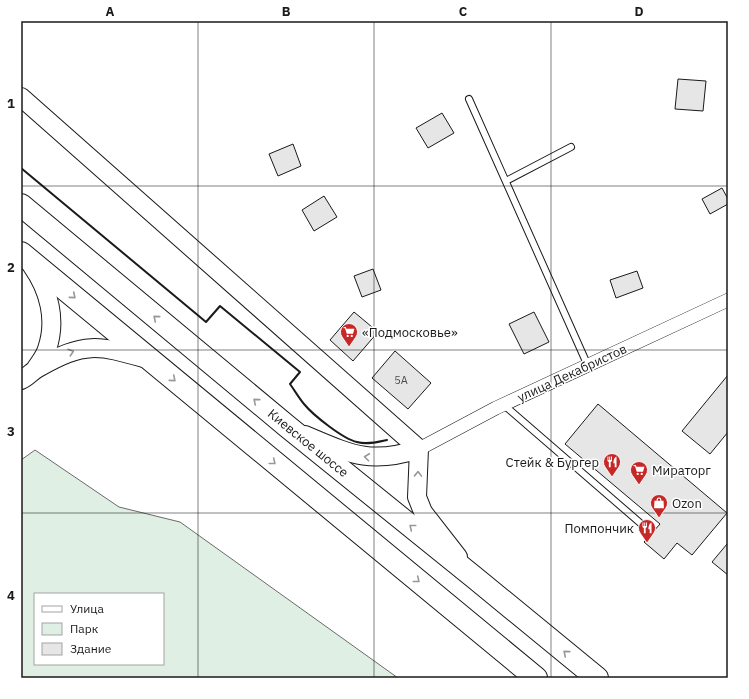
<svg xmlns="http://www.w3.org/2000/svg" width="749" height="699" font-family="'IBM Plex Sans',sans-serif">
<rect width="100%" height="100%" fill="#fff"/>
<path fill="#e0efe3" stroke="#6a6a6a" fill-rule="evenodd" d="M35,450L119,507L180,522L398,678H21V460ZM35,594H163V664H35Z"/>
<path fill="#e6e6e6" stroke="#1a1a1a" d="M678,79L706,81L703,111L675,109Z
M442,113L454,133L428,148L416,128Z
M293,144L301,166L278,176L269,154Z
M722,188L728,199V204L710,214L702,199Z
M324,196L337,217L314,231L302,210Z
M373,269L381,290L362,297L354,276Z
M637,271L643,288L616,298L610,280Z
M354,312L378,332L353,361L330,340Z
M534,312L549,342L524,354L509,324Z
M395,351L431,383L408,409L372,378Z
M728,375V432L710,454L682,431Z
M598,404L727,513L692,555L677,543L664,559L644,542L660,524L565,444Z
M727,544L728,545V575L712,562Z"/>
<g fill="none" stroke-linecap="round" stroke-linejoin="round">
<defs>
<path id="lane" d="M469,99L588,366
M506,181L571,147
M504,405L646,528"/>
<path id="street" d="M419,449L496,408L728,300"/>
<path id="secondary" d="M21,97L419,449
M32,266C49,290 57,320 47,349C45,356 40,362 36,368
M21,380C28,377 32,371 38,368C85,341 98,345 147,359
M305,435C350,454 370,465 419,449
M419,449L417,497L423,512L458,557"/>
<path id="highway" d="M21,205L288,427L475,578L597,678
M21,253L536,678"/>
</defs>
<use href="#lane" stroke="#1a1a1a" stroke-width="8"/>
<use href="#street" stroke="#1a1a1a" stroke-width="14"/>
<use href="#secondary" stroke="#1a1a1a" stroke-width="20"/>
<use href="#highway" stroke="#1a1a1a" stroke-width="24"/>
<use href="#lane" stroke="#fff" stroke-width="6"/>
<use href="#street" stroke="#fff" stroke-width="13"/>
<use href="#secondary" stroke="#fff" stroke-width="18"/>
<use href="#highway" stroke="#fff" stroke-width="22"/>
<path stroke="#1a1a1a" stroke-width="2" d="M21,168L206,322L220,306L300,372L290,384C295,391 299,398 304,404C313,415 343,439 357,442C367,445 378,442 387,440"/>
</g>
<defs><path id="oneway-chevron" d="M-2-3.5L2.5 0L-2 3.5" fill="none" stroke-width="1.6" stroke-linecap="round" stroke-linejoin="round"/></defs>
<g stroke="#989898">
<use href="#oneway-chevron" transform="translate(73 296) rotate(40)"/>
<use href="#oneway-chevron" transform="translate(156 318) rotate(-140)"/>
<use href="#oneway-chevron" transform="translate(71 352) rotate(-18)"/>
<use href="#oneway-chevron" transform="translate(173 379) rotate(40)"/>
<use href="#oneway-chevron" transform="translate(256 401) rotate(-140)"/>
<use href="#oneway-chevron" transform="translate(367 457) rotate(-173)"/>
<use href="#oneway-chevron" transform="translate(273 462) rotate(39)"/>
<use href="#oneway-chevron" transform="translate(418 474) rotate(-88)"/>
<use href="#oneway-chevron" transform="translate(412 527) rotate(-141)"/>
<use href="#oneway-chevron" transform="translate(417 580) rotate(39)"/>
<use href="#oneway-chevron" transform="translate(566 653) rotate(-140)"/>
</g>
<path fill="none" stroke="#1a1a1a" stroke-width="1" stroke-opacity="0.55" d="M198,21V678M374,21V678M551,21V678M21,186H728M21,350H728M21,513H728"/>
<defs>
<symbol id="supermarket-pin" viewBox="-11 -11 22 30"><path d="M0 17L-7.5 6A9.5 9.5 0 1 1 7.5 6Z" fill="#c62828" stroke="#fff"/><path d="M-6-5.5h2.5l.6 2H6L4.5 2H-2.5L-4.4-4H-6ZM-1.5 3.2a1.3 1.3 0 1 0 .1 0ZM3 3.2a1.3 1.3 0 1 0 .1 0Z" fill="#fff"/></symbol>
<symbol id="restaurant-pin" viewBox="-11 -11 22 30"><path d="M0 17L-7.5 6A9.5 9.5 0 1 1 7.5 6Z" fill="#c62828" stroke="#fff"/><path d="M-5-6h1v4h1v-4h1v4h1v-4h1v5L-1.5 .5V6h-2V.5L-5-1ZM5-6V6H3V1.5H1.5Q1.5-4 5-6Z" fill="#fff"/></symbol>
<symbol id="shop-pin" viewBox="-11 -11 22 30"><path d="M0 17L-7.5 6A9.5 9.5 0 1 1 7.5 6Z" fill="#c62828" stroke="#fff"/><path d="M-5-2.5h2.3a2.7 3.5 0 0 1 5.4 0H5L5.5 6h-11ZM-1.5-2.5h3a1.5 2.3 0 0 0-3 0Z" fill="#fff"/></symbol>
</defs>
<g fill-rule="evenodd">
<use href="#supermarket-pin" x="339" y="322" width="20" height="27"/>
<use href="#restaurant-pin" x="602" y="452" width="20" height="27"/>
<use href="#supermarket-pin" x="629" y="460" width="20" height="27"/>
<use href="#shop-pin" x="649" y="493" width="20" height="27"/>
<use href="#restaurant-pin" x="637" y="518" width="20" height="27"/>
</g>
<g text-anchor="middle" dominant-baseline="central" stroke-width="3" stroke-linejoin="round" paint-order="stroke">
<g font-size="11" fill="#4d4d4d">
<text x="401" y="380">5А</text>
</g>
<g font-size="13" fill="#1a1a1a" stroke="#fff" text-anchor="start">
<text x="362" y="332">«Подмосковье»</text>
<text x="599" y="462" text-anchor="end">Стейк &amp; Бургер</text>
<text x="652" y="470">Мираторг</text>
<text x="672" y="503">Ozon</text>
<text x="634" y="528" text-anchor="end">Помпончик</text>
</g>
<g font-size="13" fill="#1a1a1a" stroke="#fff">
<text transform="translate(572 373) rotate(-25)">улица Декабристов</text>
<text transform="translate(308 443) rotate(39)">Киевское шоссе</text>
</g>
</g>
<rect width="749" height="699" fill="none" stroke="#ffffff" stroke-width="44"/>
<rect x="34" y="593" width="130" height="72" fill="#ffffff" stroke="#a3a3a3"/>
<rect x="42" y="606" width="20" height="6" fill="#ffffff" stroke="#a3a3a3"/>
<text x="70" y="613" font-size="12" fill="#1a1a1a">Улица</text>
<rect x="42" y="623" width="20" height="12" fill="#e0efe3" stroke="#a3a3a3"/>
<text x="70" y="633" font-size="12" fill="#1a1a1a">Парк</text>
<rect x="42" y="643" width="20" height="12" fill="#e6e6e6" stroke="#a3a3a3"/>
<text x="70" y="653" font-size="12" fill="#1a1a1a">Здание</text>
<rect x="22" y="22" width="705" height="655" fill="none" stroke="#1a1a1a" stroke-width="1.5"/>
<g font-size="13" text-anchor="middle" font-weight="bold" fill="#1a1a1a">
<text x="110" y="16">A</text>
<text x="286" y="16">B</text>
<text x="463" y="16">C</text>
<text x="639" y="16">D</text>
<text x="11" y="108">1</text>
<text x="11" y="272">2</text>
<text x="11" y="436">3</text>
<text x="11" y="600">4</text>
</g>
</svg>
